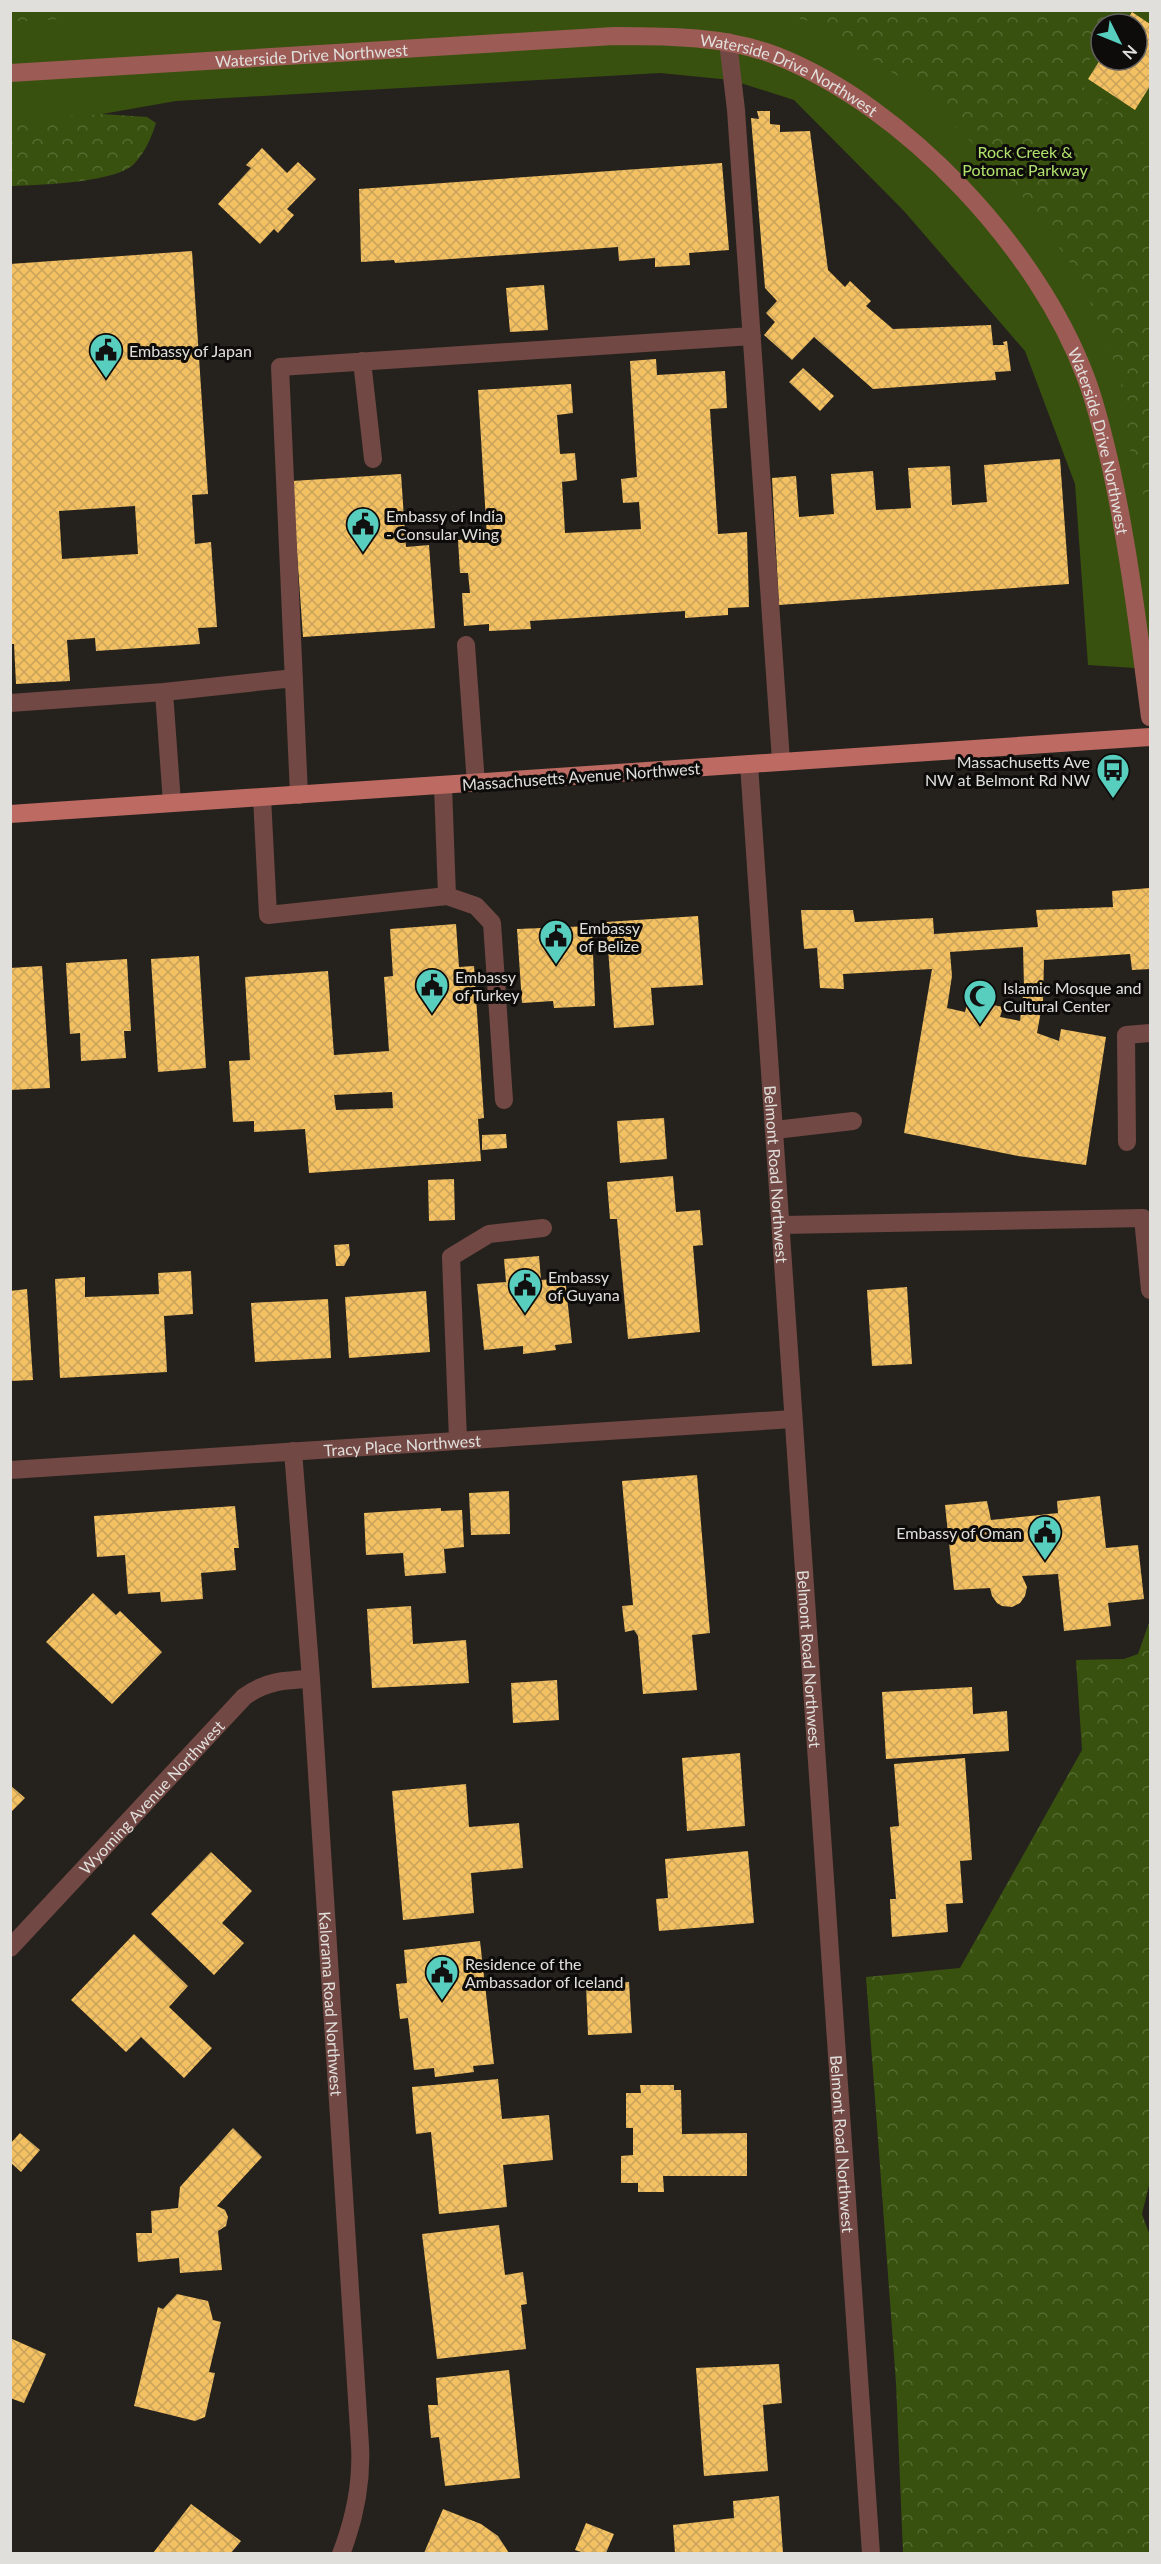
<svg xmlns="http://www.w3.org/2000/svg" width="1161" height="2564" font-family="Lato,sans-serif">
<defs>
<pattern id="forest-crowns" width="20" height="18" patternUnits="userSpaceOnUse" patternTransform="scale(1.5)"><rect width="20" height="18" fill="#39510e"/><path d="M2 6a3 3 0 1 1 6 0M12 15a3 3 0 1 1 6 0" fill="none" stroke="#556a30"/></pattern>
<pattern id="building-cross-hatch" width="8" height="8" patternUnits="userSpaceOnUse" patternTransform="scale(1.5)"><rect width="8" height="8" fill="#f4c162"/><path d="M0 0l8 8M0 8l8-8" fill="none" stroke="#c8a25a"/></pattern>
</defs>
<rect width="100%" height="100%" fill="#25221d"/>
<path fill="#39510e" fill-rule="evenodd" d="M11,11H1150V669L1088,665L1075,484L1025,351L904,211L794,100L731,80L660,73L176,101L11,130ZM1101,24H1137V60H1101Z"/>
<path fill="url(#forest-crowns)" d="M11,10H151V11L39,21H11Z
M774,11H1122L1113,24H1101V42L1075,82L1137,122L1150,171V512L1132,462L1120,376L1080,277L1011,180L913,86L818,24Z
M102,114L147,117L156,123C151,139 145,152 134,164C115,183 38,185 11,186V121Z
M1150,1620V2181L1142,2214L1150,2236V2553H903L896,2383L866,1977L960,1968L1082,1750L1076,1660L1124,1659L1138,1654Z"/>
<path fill="url(#building-cross-hatch)" fill-rule="evenodd" d="M1132,12L1150,24V86L1135,110L1088,79L1100,60H1137V24H1124Z
M757,111H770V124L780,125V132L810,131L828,270L845,287L850,281L871,301L866,306L893,329L991,325L993,345H1004L1003,342L1007,341L1011,371L995,372L996,380L873,389L814,337L792,360L764,335L775,322L766,313L777,301L765,288L751,118L759,119Z
M262,148L287,173L298,162L316,179L287,209L294,215L278,233L274,229L260,244L218,204L251,168L246,165Z
M722,163L729,250L689,253L690,265L655,267V258L619,261L618,247L395,263L394,260L361,262L359,189Z
M192,251L208,494L192,495L195,544L211,542L217,627L198,628L200,644L96,651L95,638L67,640L70,681L16,684L14,644H10V264ZM135,506L138,554L62,559L59,511Z
M544,285L548,330L510,332L506,288Z
M656,359L657,375L725,371L727,408L710,409L718,534L747,532L749,607L728,608V615L685,618V611L530,621L531,629L489,631V624L464,626L462,593H470L468,573H460L458,540L487,537L478,390L571,384L573,413L557,415L560,454L575,453L577,480L562,482L565,533L641,529L639,502L623,503L621,479L637,477L630,361Z
M803,368L834,396L820,411L789,382Z
M1060,459L1069,584L779,605L772,478L796,476L799,517L834,514L831,474L873,471L876,510L911,508L908,468L950,466L952,505L987,502L984,465Z
M401,474L406,547L429,545L435,628L303,637L292,481Z
M1150,888V969L1132,970L1130,954L1044,960L1043,1000L1037,1033L1059,1041L1061,1029L1106,1037L1086,1165L1018,1156L904,1133L932,969L843,974L844,989L820,988L817,948L804,949L801,910H853L855,922L933,918L934,934L1038,927L1036,910L1113,907L1112,891ZM1023,947L1024,987L1020,1021L1000,1017L1003,1007L968,1000L965,1012L947,1008L952,976L950,952Z
M698,916L703,985L651,988L654,1025L614,1028L606,922Z
M456,924L459,967L474,966L484,1118L478,1119L481,1161L309,1173L305,1129L254,1132V1121L233,1122L229,1061L250,1060L245,977L328,971L334,1055L389,1051L384,977L393,976L390,929ZM392,1092L393,1108L336,1110L334,1095Z
M592,926L595,1006L554,1008L553,1001L522,1003L517,929Z
M199,956L206,1068L158,1072L151,959Z
M127,959L131,1031H124L126,1058L81,1061L80,1033L70,1034L66,963Z
M42,966L50,1088L10,1090V968Z
M664,1118L667,1159L620,1163L617,1121Z
M506,1134L507,1148L482,1150V1135Z
M673,1176L676,1212L700,1210L703,1245L693,1246L700,1332L628,1339L617,1219H610L607,1182Z
M454,1179L455,1220L429,1221L428,1180Z
M349,1244L350,1255L344,1266H336L334,1245Z
M539,1256L541,1280L565,1278L572,1343L555,1345L556,1350L523,1354V1346L484,1350L477,1284L506,1282L504,1259Z
M191,1271L193,1314L164,1316L167,1372L60,1378L55,1279L85,1277V1297L159,1294L158,1273Z
M907,1287L912,1364L872,1366L867,1290Z
M27,1289L33,1380L10,1381V1291Z
M426,1291L430,1352L349,1358L345,1297Z
M328,1299L331,1358L255,1362L251,1303Z
M697,1475L710,1633L692,1635L697,1690L643,1694L638,1636L634,1630L625,1632L622,1606L633,1605L622,1481Z
M509,1491L510,1534L471,1535L469,1493Z
M1100,1496L1106,1548L1138,1545L1144,1599L1108,1603L1111,1626L1064,1631L1058,1574L1022,1576L1027,1587L1025,1596L1020,1603L1012,1607L1002,1606L997,1603L992,1596L990,1588L954,1590L945,1505L987,1501L991,1520L1058,1513L1057,1501Z
M235,1506L239,1548H234L236,1570L201,1573L203,1599L161,1602L160,1592L128,1594L125,1555L97,1557L94,1516Z
M441,1508V1511L462,1510L464,1547L444,1549L446,1573L405,1576L403,1553L366,1555L364,1513Z
M93,1593L116,1615L120,1611L162,1652L112,1704L46,1642Z
M411,1606L413,1644L466,1640L469,1683L372,1688L367,1609Z
M557,1680L559,1720L513,1723L511,1683Z
M972,1687L973,1714L1007,1711L1009,1751L886,1759L882,1692Z
M740,1753L745,1826L687,1831L682,1758Z
M965,1758L972,1860L960,1861L963,1903L946,1904L948,1932L892,1937L890,1899H896L890,1827L899,1826L894,1764Z
M466,1784L469,1827L519,1823L523,1868L471,1873L474,1913L403,1920L392,1791Z
M10,1785L25,1798L10,1813Z
M748,1851L754,1923L659,1931L656,1899L668,1898L665,1859Z
M211,1852L252,1891L222,1923L244,1943L214,1975L151,1914Z
M134,1934L188,1986L169,2007L212,2048L184,2078L141,2037L126,2052L71,2000Z
M480,1941L494,2064L473,2066L474,2072L435,2077L434,2068L414,2070L408,2018L400,2019L396,1984L407,1983L404,1950Z
M629,1982L632,2033L588,2035L586,1984Z
M498,2079L502,2119L549,2115L553,2160L503,2165L507,2207L439,2214L431,2132L416,2134L412,2087Z
M640,2085H674V2090H681L682,2134L747,2133V2176H663L664,2192H638V2183H621V2156L633,2155V2128H626V2093H641Z
M233,2128L262,2157L217,2206L225,2210L228,2217L226,2226L218,2231L222,2270L180,2273L179,2258L138,2262L136,2233H152L151,2211L178,2208L180,2187Z
M20,2133L40,2150L21,2172L10,2162V2144Z
M499,2225L505,2275L523,2272L527,2304L521,2305L526,2349L437,2359L422,2234Z
M177,2294L208,2301L213,2320L221,2322L209,2372L215,2373L205,2417L195,2421L134,2406L158,2307L163,2309Z
M10,2338L46,2354L24,2403L10,2398Z
M779,2364L782,2403L763,2405L768,2471L704,2476L696,2368Z
M509,2370L520,2478L445,2486L439,2437L431,2438L428,2405H438L436,2378Z
M779,2496L783,2553H675L673,2525L734,2518L733,2501Z
M191,2504L241,2541L231,2553H153Z
M443,2509L481,2524L498,2536L509,2553H424Z
M586,2523L614,2534L606,2553H584L575,2550Z"/>
<g fill="none" stroke-linecap="round" stroke-linejoin="round">
<path stroke="#714843" stroke-width="18" d="M728,42L736,110L781,761
M362,361L373,459
M466,645L476,784
M164,692L172,803
M10,703L164,692L294,678
M443,786L447,896L476,906L492,923L504,1100
M299,795L280,367L752,336
M262,797L268,915L447,896
M775,1130L853,1121
M1127,1142L1126,1035L1150,1033
M782,1225L1143,1218L1150,1290
M458,1440L451,1257L489,1234L543,1228"/>
<g stroke="#714843" stroke-width="18">
<path id="s1" d="M749,764L871,2554"/>
<path id="s2" d="M293,1451L311,1679L360,2446C362,2484 355,2518 341,2554"/>
<path id="s3" d="M10,1470L793,1419"/>
<path id="s4" d="M10,1948L244,1697C265,1681 285,1680 311,1679"/>
</g>
<path stroke="#9c5b55" stroke-width="18" id="s5" d="M10,73L614,36C669,36 726,36 777,56C906,107 1038,249 1086,378C1097,407 1104,438 1111,468C1129,550 1139,634 1150,717"/>
<path stroke="#bd6a63" stroke-width="18" d="M10,814L1150,737"/>
</g>
<defs>
<symbol id="civic-pin" viewBox="-11 -11 22 30"><path d="M0 17L-7.5 6A9.5 9.5 0 1 1 7.5 6Z" fill="#58cebf" stroke="#0d0c0a"/><path d="M-.6-6.5H3V-4.5H.6V-3L4-1V1h2V6H-6V1h2V-1L-.6-3ZM-1.2 2.5V6h2.4V2.5Z" fill="#111"/></symbol>
<symbol id="bus-pin" viewBox="-11 -11 22 30"><path d="M0 17L-7.5 6A9.5 9.5 0 1 1 7.5 6Z" fill="#58cebf" stroke="#0d0c0a"/><path d="M-5-6H5V4H4V6H2V4H-2V6H-4V4H-5ZM-3.5-4V0h7V-4ZM-3.5 1.2v1.5H-2V1.2ZM2 1.2v1.5H3.5V1.2Z" fill="#111"/></symbol>
<symbol id="mosque-pin" viewBox="-11 -11 22 30"><path d="M0 17L-7.5 6A9.5 9.5 0 1 1 7.5 6Z" fill="#58cebf" stroke="#0d0c0a"/><path d="M3.5-4.9A6 6 0 1 0 3.5 4.9A5 5 0 1 1 3.5-4.9Z" fill="#111"/></symbol>
</defs>
<g fill-rule="evenodd">
<use href="#civic-pin" x="87" y="331" width="38" height="52"/>
<use href="#civic-pin" x="344" y="505" width="38" height="52"/>
<use href="#bus-pin" x="1094" y="751" width="38" height="52"/>
<use href="#civic-pin" x="537" y="917" width="38" height="52"/>
<use href="#civic-pin" x="413" y="966" width="38" height="52"/>
<use href="#mosque-pin" x="961" y="977" width="38" height="52"/>
<use href="#civic-pin" x="506" y="1266" width="38" height="52"/>
<use href="#civic-pin" x="1026" y="1513" width="38" height="52"/>
<use href="#civic-pin" x="423" y="1953" width="38" height="52"/>
</g>
<g text-anchor="middle" dominant-baseline="central" stroke-width="6" stroke-linejoin="round" paint-order="stroke">
<g font-size="16" fill="#e1dfdc" stroke="#0d0c0a">
<text stroke="none"><textPath href="#s5" startOffset="302">Waterside Drive Northwest</textPath></text>
<text stroke="none"><textPath href="#s5" startOffset="788">Waterside Drive Northwest</textPath></text>
<text stroke="none"><textPath href="#s5" startOffset="1292">Waterside Drive Northwest</textPath></text>
<text transform="translate(581 776) rotate(-4)">Massachusetts Avenue Northwest</text>
<text stroke="none"><textPath href="#s1" startOffset="411">Belmont Road Northwest</textPath></text>
<text stroke="none"><textPath href="#s3" startOffset="393">Tracy Place Northwest</textPath></text>
<text stroke="none"><textPath href="#s1" startOffset="897">Belmont Road Northwest</textPath></text>
<text stroke="none"><textPath href="#s4" startOffset="207">Wyoming Avenue Northwest</textPath></text>
<text stroke="none"><textPath href="#s2" startOffset="554">Kalorama Road Northwest</textPath></text>
<text stroke="none"><textPath href="#s1" startOffset="1383">Belmont Road Northwest</textPath></text>
</g>
<g font-size="16" fill="#b1e26c" stroke="#0d0c0a">
<text x="1025" y="151">Rock Creek &amp;<tspan x="1025" dy="18">Potomac Parkway</tspan></text>
</g>
<g font-size="16" fill="#e1dfdc" stroke="#0d0c0a" text-anchor="start">
<text x="129" y="350">Embassy of Japan</text>
<text x="386" y="515">Embassy of India<tspan x="386" dy="18">- Consular Wing</tspan></text>
<text x="1090" y="761" text-anchor="end">Massachusetts Ave<tspan x="1090" dy="18">NW at Belmont Rd NW</tspan></text>
<text x="579" y="927">Embassy<tspan x="579" dy="18">of Belize</tspan></text>
<text x="455" y="976">Embassy<tspan x="455" dy="18">of Turkey</tspan></text>
<text x="1003" y="987">Islamic Mosque and<tspan x="1003" dy="18">Cultural Center</tspan></text>
<text x="548" y="1276">Embassy<tspan x="548" dy="18">of Guyana</tspan></text>
<text x="1022" y="1532" text-anchor="end">Embassy of Oman</text>
<text x="465" y="1963">Residence of the<tspan x="465" dy="18">Ambassador of Iceland</tspan></text>
</g>
</g>
<rect width="1161" height="2564" fill="none" stroke="#e1dfdc" stroke-width="24"/>
<g transform="translate(1119 42) rotate(133)"><circle r="28" fill="#0d0c0a" stroke="#62605e" stroke-width="1.5"/>
<path d="M0-4.5L10 22L0 15L-10 22Z" fill="#58cebf"/>
<text y="-9" font-size="16" font-weight="bold" text-anchor="middle" fill="#e1dfdc">N</text>
</g>
</svg>
